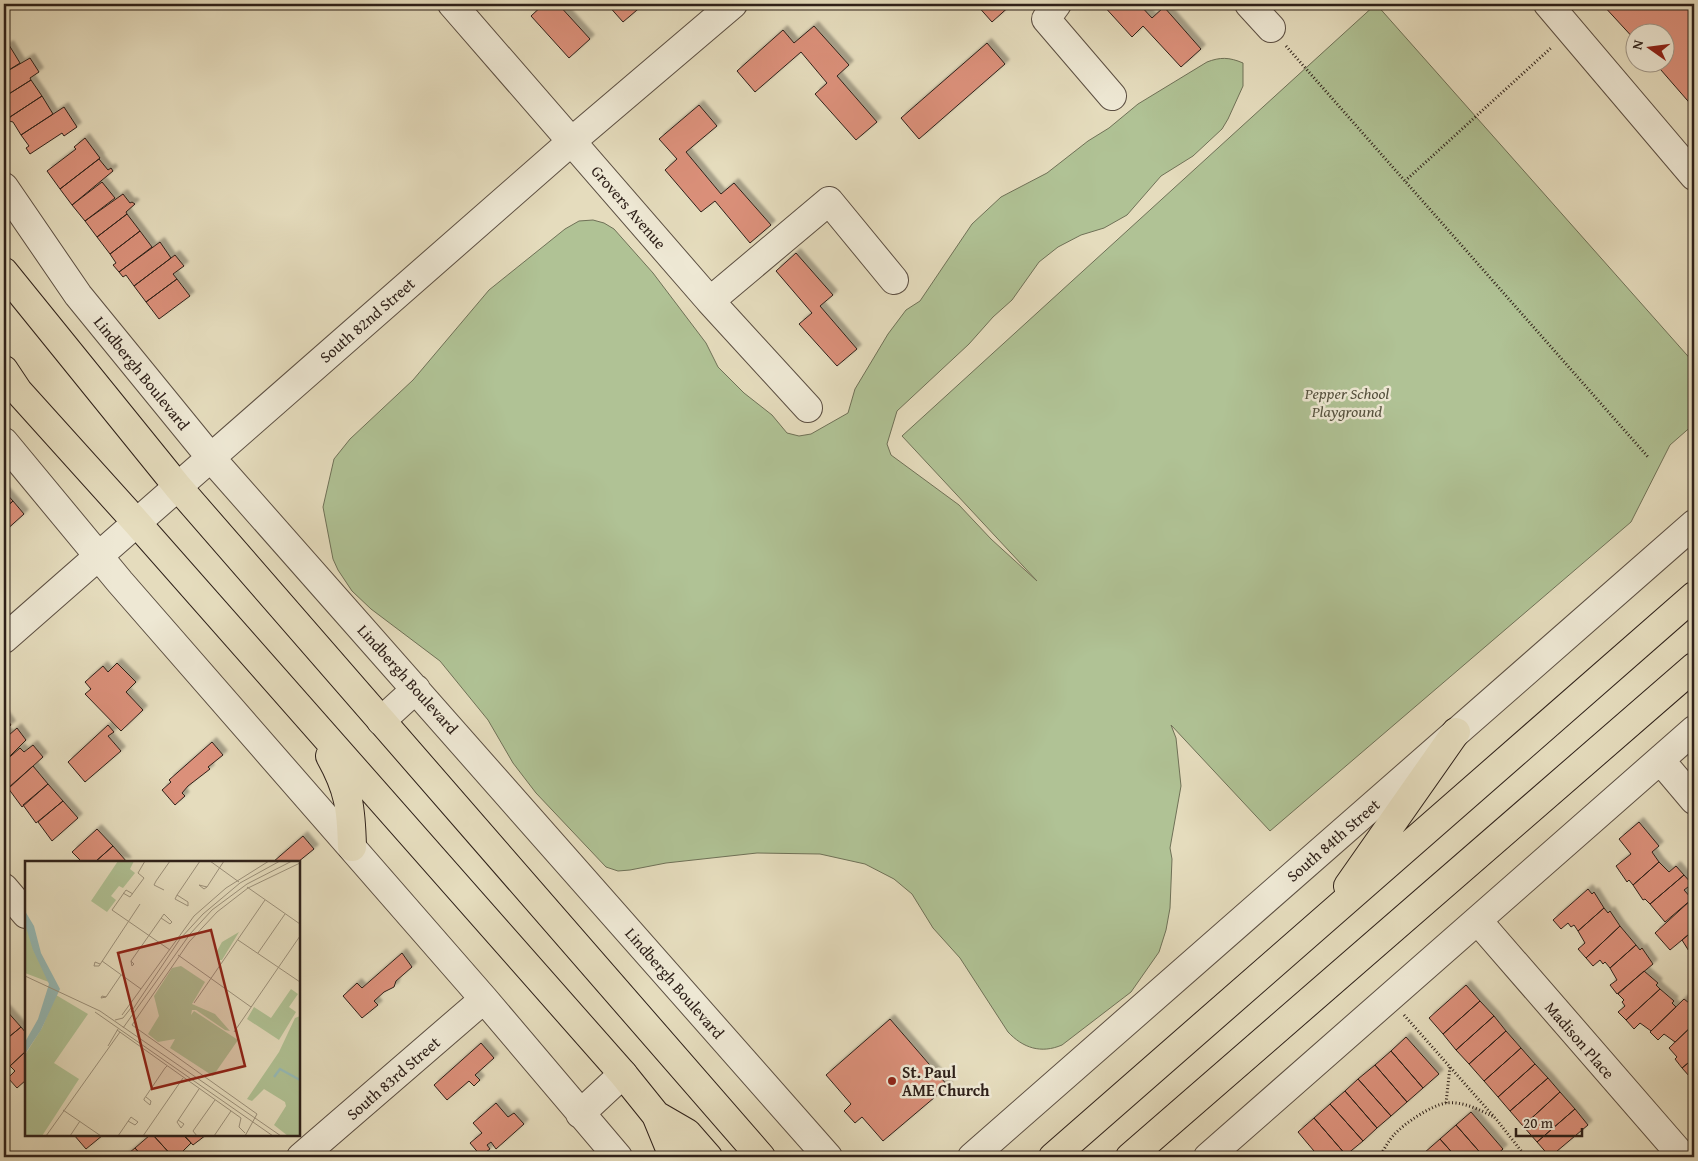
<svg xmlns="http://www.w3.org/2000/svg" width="1698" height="1161" font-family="'Gentium Book Plus',serif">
<defs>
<filter id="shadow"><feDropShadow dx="4.5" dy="-4.5" stdDeviation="1" flood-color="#0004"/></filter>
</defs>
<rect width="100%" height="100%" fill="#e5dcbd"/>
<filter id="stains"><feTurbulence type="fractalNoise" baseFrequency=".004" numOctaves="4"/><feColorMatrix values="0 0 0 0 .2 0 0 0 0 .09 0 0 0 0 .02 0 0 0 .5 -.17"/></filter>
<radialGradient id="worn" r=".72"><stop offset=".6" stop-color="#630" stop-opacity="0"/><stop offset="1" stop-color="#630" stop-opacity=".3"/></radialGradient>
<path fill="#b0c295" stroke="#6f7157" d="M1376,4L1694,363V424L1670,445L1631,522L1270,831L1171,725L1176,738L1181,786L1170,848L1172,859L1170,908L1166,930L1159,952L1131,992L1062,1045C1041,1054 1023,1048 1008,1032L960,958L933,928L912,894L894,879L865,864L820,854L757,853L666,863L630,870L618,871L606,867L536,793L513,763L488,720L440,661L371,609L352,591L338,570L333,559L323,507L334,459L350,439L413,380L489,290L565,229L579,221L593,220L604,223L614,229L653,273L706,343L718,367L744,393L772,415L787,433L799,436L811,434L848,413L855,389L888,334L906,310L920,301L972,224L1001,197L1047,173L1088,141L1109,128L1138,104L1207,62C1220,57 1229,57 1243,63V86L1228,119L1222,129L1193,156L1161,176L1127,215L1104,228L1081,235L1058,247L1039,262L1012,300L993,317L969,344L897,411L887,444L891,455L959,505L991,539L1037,581L902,436Z"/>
<path fill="#db907a" stroke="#2e2019" filter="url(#shadow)" d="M544,4H558L590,39L569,58L531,16Z
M607,4H644L623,22Z
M976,4H1012L992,22Z
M1102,4H1139L1152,18L1164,7L1201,49L1181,67L1143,26L1132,37Z
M1602,4H1694V108L1654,62H1666V32H1636V41Z
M814,26L849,65L837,76L877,122L856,140L815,94L827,83L801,52L755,92L737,71L783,30L794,43Z
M987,43L1005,64L919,139L901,118Z
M9,45L20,63L4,73V48Z
M30,58L39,72L30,78L31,80L4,97V73Z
M31,80L42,96L10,117L4,107V97Z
M42,96L53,114L21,135L13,122L9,121L10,117Z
M699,105L717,126L686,152L721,194L734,183L771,225L750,243L715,201L701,212L665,170L677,159L659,139Z
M64,107L77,127L64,136L62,133L30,154L26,148L29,146L21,135Z
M85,138L100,158L60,189L47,171L76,149L74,147Z
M99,159L108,170L111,168L113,171L72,205L60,189Z
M102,182L115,198L85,221L72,205Z
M123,194L130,203L132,202L135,204L126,212L127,214L97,237L85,221Z
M127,214L140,231L110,254L97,237Z
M140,231L152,247L119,272L113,265L116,263L110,254Z
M160,242L171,258L134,286L126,275L123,277L119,272Z
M796,253L833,295L820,306L857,349L837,366L799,324L812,313L776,271Z
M175,255L184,266L173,274L177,279L146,302L134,286Z
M177,279L190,296L159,319L146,302Z
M4,491L13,501L4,509Z
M13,501L24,514L4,532V509Z
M117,663L136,682L126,692L143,710L121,731L85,694L91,689L85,682L103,666L108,672Z
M4,715L11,725L4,731Z
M108,725L114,732L108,736L121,751L85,782L68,762Z
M17,728L26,740L4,762V732L5,731L9,735Z
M212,742L223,755L208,767L210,769L188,786L182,793L185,796L175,805L162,790L171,782L169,780Z
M33,745L43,757L10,787L4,779V762L20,748L24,752Z
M33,766L48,784L22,807L8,788Z
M48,784L63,801L36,823L23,805Z
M63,801L78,818L52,841L38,822Z
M1639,822L1659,846L1652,852L1659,862L1633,885L1629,880L1627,882L1616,866L1631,854L1619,839Z
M97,829L113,846L95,862H82L72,852Z
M303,836L314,849L298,862H273Z
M113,846L127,862H95Z
M1659,862L1669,872L1676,866L1684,875L1650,904L1645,899L1643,900L1633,885Z
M1684,875L1692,884L1684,890L1692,899L1665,922L1650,904Z
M1588,889L1592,894L1594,892L1604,908L1578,931L1574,925L1571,927L1568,923L1561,929L1553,920Z
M1692,899L1694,902V930L1670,950L1655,933Z
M1604,908L1608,913L1610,911L1620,926L1586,958L1578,949L1585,943L1578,931Z
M1620,926L1636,945L1610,968L1605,962L1603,964L1600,960L1593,966L1586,958Z
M1694,930V955L1692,956L1682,940Z
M1636,945L1640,950L1642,948L1653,964L1617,994L1610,985L1617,980L1610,968Z
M402,953L412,967L396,981L394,987L384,992L374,1001L378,1005L362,1018L343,996L357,983L362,988Z
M1644,971L1658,983L1656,985L1660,989L1626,1020L1618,1012L1625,1006L1622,1002L1624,1000L1618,994Z
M1466,985L1480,1001L1443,1034L1429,1018Z
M1660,989L1674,1001L1672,1003L1676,1007L1651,1031L1640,1023L1634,1029L1626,1020Z
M1684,999L1694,1007V1024L1675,1042L1664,1034L1658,1040L1650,1032Z
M1480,1001L1494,1016L1456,1050L1443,1034Z
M5,1009L21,1027L4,1041V1011Z
M1494,1016L1506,1031L1469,1064L1456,1050Z
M890,1019L948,1086L883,1141L862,1117L855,1123L844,1111L851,1104L826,1075Z
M1694,1024V1058L1682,1068L1675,1059L1677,1057L1669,1048Z
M21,1027L26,1033V1051L10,1066L4,1058V1041Z
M1506,1031L1521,1048L1484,1081L1469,1064Z
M1406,1037L1439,1074L1423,1088L1391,1051Z
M481,1043L494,1058L475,1075L480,1080L474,1086L469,1081L447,1100L434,1085Z
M1521,1048L1535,1064L1498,1097L1484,1081Z
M26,1051V1080L17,1088L8,1078L15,1071L10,1066Z
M1391,1051L1423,1088L1407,1102L1375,1065Z
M1694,1058V1073L1690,1077L1682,1068Z
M1535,1064L1548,1078L1510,1111L1498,1097Z
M1375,1065L1407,1102L1391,1116L1358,1079Z
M1548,1078L1560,1092L1523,1126L1510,1111Z
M1358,1079L1391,1116L1377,1128L1345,1091Z
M1345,1091L1377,1128L1363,1141L1330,1104Z
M1560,1092L1575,1109L1537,1142L1523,1126Z
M496,1103L508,1117L514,1113L524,1124L496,1149L491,1142L487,1145L490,1149L481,1156L470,1143L482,1133L473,1123Z
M1330,1104L1363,1141L1346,1155L1314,1118Z
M1575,1109L1588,1125L1550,1157L1537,1142Z
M1471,1112L1503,1149L1494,1157H1484L1456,1125Z
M1314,1118L1346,1155L1344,1157H1319L1298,1132Z
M1456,1125L1484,1157H1456L1440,1139Z
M74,1135H103L86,1149Z
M150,1135H153L173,1157H143L135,1148Z
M153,1135H183L191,1143L177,1157H173Z
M184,1135H206L193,1145Z
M1440,1139L1456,1157H1428L1424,1153Z
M135,1148L143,1157H124Z"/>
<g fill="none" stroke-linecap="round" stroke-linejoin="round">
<defs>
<path id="minor" d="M452,4L710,301L808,408
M1057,4L1046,19L1112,96
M1249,4L1271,28
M1548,4L1694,176
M4,187L78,295L211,458L828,1157
M710,301L829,201L894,280
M4,442L120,582L484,999L618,1157
M4,639L572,141L733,4
M381,721L416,689
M1661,761L1694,800
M4,888L26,914
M1478,921L1683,1157
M580,1114L623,1074
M301,1157L484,999
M972,1157L1694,524
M1208,1157L1694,730"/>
<path id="major" d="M4,272L178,487L761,1157
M4,370L18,391L137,523L623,1074L656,1115L687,1133L708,1157
M330,756C349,790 351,808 352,847
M1348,886L1456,732
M656,1115L670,1149L677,1157
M1053,1157L1694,596
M1130,1157L1694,667"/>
</defs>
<use href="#minor" stroke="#5c4f42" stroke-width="30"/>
<use href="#major" stroke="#2e2019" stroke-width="30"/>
<path stroke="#2e2019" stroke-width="3" stroke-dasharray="1 2.5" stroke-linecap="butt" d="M1286,46L1648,457
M1405,181L1552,47
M1404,1015L1496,1119L1526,1157
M1446,1103L1450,1067
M1379,1157C1384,1150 1388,1141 1394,1135C1403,1124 1432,1105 1446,1103C1463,1101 1480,1110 1494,1117"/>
<use href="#minor" stroke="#eee8d4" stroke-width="28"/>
<use href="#major" stroke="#e5dcbd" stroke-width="28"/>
</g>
<circle fill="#8f2418" stroke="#eee8d4" stroke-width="2" cx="892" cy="1081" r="5"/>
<g text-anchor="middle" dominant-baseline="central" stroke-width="5" stroke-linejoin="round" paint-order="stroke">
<g font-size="16" fill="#2e2019" stroke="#eee8d4">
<text transform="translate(629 207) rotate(49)">Grovers Avenue</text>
<text transform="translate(367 320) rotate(-41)">South 82nd Street</text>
<text transform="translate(142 373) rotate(51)">Lindbergh Boulevard</text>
<text transform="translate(408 679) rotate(48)">Lindbergh Boulevard</text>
<text transform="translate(1333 840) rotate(-41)">South 84th Street</text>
<text transform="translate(675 983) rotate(49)">Lindbergh Boulevard</text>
<text transform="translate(1580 1040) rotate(49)">Madison Place</text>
<text transform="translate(393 1078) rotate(-41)">South 83rd Street</text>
</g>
<g font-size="16" font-style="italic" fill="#55513e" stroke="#eee8d4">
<text x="1347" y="393">Pepper School<tspan x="1347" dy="18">Playground</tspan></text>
</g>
<g font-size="16" font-weight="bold" fill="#2e2019" stroke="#eee8d4" text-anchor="start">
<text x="902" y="1072">St. Paul<tspan x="902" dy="18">AME Church</tspan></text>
</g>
</g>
<g transform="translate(25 861)">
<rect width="275" height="275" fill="#e5dcbd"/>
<path d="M93,0H109L105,8L110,12L98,27L94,25L86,35L91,39L82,51L66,40ZM0,57L29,123L0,112ZM214,71L197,99H194L192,90L197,81ZM156,105L180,121L167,143L190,153L205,170L200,169L171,149H167L166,154L169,150L213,179L188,215L145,187L150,178L133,181L123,173L134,155L129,135L147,107ZM266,128L273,133L264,146L271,151L254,179L222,158L229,146L246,157ZM31,134L63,153L29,202L54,218L17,275H0V194L17,167ZM275,155V275H263L249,264L261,245L260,241L239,228L227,240L222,238L254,191L270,157Z" fill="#b0c295"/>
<path d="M0,50L9,65L16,92L35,128L16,169L0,193V181L13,158L24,123L8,89L0,63Z" fill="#96bab6"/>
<path fill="none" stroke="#96bab6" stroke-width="2.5" d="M249,216L255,208L275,219"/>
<path fill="none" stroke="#9c917b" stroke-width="1" d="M185,0L214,21M119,17L113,12L120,0M131,20L145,0M131,20L129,24L139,29M182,26L174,24L179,28L182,26L199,0M222,26L275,63M98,32L105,36L119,17M152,34L175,0M152,34L163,41V45L150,38ZM87,49L145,89M87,49L101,29L108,33M213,79L275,121M233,92L260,53M153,94L226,146M77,100L116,128M106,100L107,105L109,103L106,100L139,53L147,61L145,63L136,57M75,103L70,101L69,105H74L115,43M0,115L75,150L256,275M81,136L76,137L77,135L81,136L96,114M169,142L240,39M70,151L248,275M106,151L155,78L178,53L215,22L255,0M97,154L169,55L201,27L244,0M90,159L98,157L106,147M98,167L165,73L187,49L222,23L267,0M92,169L216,257L214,266L220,272M209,171L275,75M83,185L93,168M121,236L126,240L125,244L119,239V238L140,207L142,205M38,249L76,275M153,259L159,263L156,267L152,261L174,228M21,275L95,171M45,275L55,260M93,275L106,256L113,261L110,264L103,260M118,275L158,217M172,275L168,270L190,239M189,275L206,250M220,275L232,253L107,164L164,81L192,51L223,27L275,2"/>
<path fill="#8f2418" fill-opacity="0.15" stroke="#8f2418" stroke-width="2.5" d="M186,69L220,205L127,228L93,92Z"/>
<rect width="275" height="275" fill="none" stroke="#2e2019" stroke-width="2.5"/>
</g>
<rect width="1698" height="1161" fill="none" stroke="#e5dcbd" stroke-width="20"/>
<rect x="5" y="5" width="1688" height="1151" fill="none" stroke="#2e2019" stroke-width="2.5"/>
<rect x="10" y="10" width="1678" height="1141" fill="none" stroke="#2e2019"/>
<g transform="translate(1650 48) rotate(284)"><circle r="24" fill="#eee8d4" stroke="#a19889"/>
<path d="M0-4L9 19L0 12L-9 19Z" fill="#8f2418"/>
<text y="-8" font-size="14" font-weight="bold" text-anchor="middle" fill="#2e2019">N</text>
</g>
<path d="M1516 1128v8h66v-8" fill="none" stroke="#2e2019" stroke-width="2.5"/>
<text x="1523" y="1128" font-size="15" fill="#2e2019" stroke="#eee8d4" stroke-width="4" paint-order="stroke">20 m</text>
<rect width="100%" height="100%" filter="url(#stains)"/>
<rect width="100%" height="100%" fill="url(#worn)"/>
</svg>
